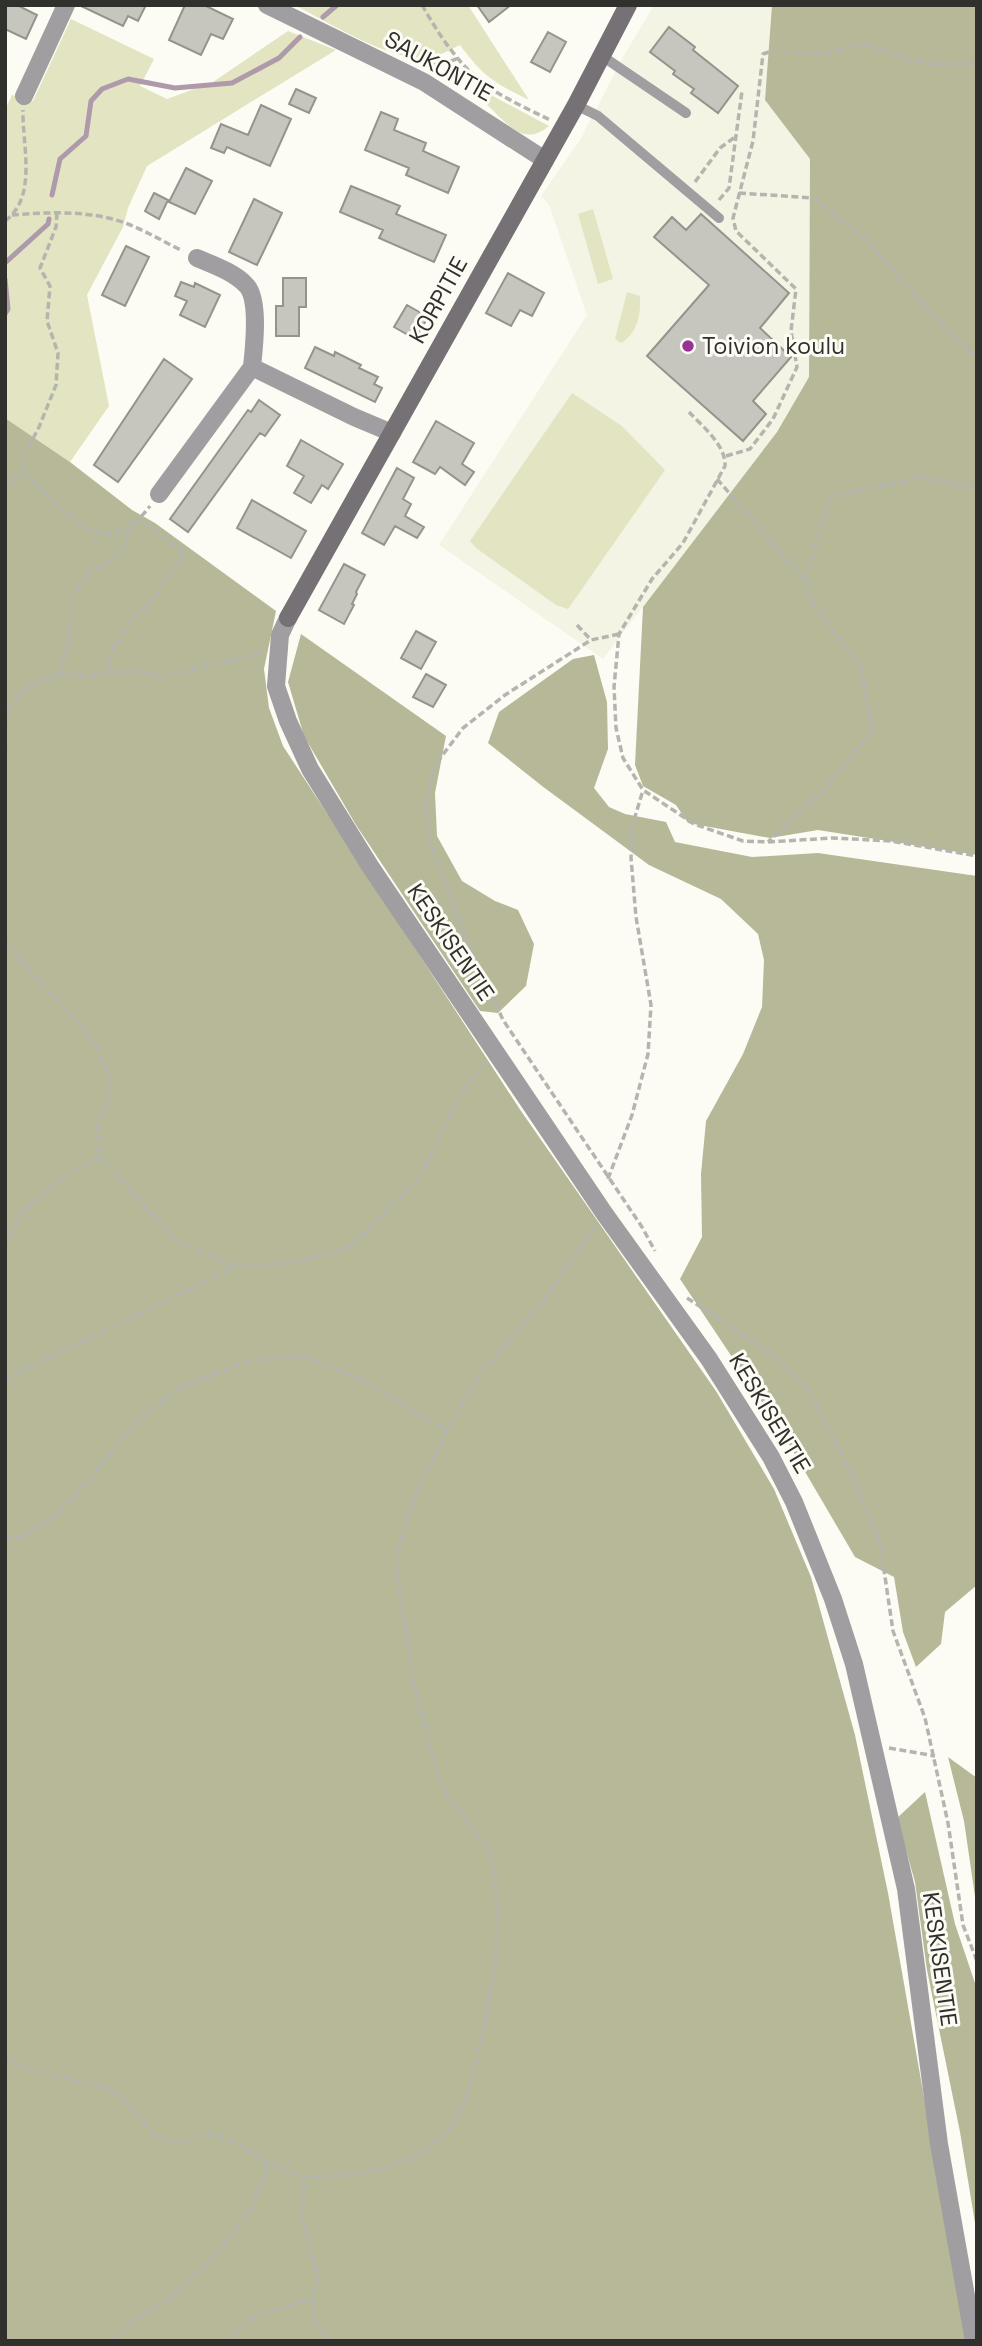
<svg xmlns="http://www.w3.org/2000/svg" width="982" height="2346" font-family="'Space Grotesk',sans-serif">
<rect width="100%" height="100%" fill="#fcfcf4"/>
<path fill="#f4f4e4" d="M654,5H772L765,100L810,159L809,377L777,432L603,659L439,545L587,315L549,205L541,196L580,140L623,57Z"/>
<path fill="#e3e4c2" d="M298,5H468L529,100C494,83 483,76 460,45C448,51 437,57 424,58C386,59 330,23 296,6Z
M71,19L154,59L140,86L167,99L213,82L288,31L336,50L147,166L128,208L123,227L87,295L109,406L70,462L5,418V110L12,95L33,101Z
M491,95L549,126C522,149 505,120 485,103Z
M593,209L613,279L598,284L578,214Z
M627,292L640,296C641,314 638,333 621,343L615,339Z
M572,393L622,426L665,470L568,609L556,605L476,548L470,541Z"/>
<path fill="#b7b897" d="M772,5H977V855L818,830L770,838L688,823L676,805L643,786L635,765L643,607L777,432L809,377L810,159L765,100Z
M5,418L70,462L132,510L155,523L276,611L264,669L269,708L283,746L521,1111L716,1391L774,1489L811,1577L855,1735L888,1893L967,2341H5Z
M301,634L446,736L435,793L437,836L462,881L495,901L518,910L534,944L526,986L498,1013L480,1011L356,825L304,736L288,682Z
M594,655L607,702L608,749L594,788L609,807L625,814L666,822L675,842L752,857L818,853L977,876V1585L945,1612L941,1644L916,1667L903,1632L894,1577L855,1557L780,1429L680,1279L702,1237L701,1174L706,1121L743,1054L762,1007L764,960L758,934L721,899L649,865L542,786L488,743L499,712L573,659Z
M948,1757L977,1778V1910L964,1821Z
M925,1792L955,1924L977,1989V2235L960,2132L927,1970L915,1882L897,1818Z"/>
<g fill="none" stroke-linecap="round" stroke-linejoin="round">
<path stroke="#ae9aab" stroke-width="5" d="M323,17L337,5
M52,195L60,159L86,136L91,101L102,89L128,79L175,88L232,83L279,58L300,37
M5,263L48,224L49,219
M5,279L8,309L5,314"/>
</g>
<path fill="#c6c6bf" stroke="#94948d" stroke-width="2" d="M5,5H17L37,15L26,39L5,29Z
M79,5H146L138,21L128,16L123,26Z
M185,5H204L233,19L223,39L211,34L201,55L169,40Z
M477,5H511L489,22Z
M669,27L695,47L693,50L738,86L718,113L691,93L694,89L673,74L675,71L650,52Z
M548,32L566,42L550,72L531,62Z
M296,89L316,98L309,113L289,104Z
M261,105L291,119L270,166L227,147L224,153L211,148L221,124L248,135Z
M381,112L398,119L394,130L426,143L423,151L459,167L448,193L406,175L409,168L365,150Z
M186,168L212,181L195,214L169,202Z
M351,186L400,206L396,214L446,235L434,262L379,238L383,230L340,212Z
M154,193L168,200L159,219L145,211Z
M254,199L282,213L257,265L229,252Z
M701,214L789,293L760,328L791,357L753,401L766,414L743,441L647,356L709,285L654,237L672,217L686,230Z
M126,246L149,257L125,306L102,295Z
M508,273L544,293L532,316L520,310L511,326L486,313Z
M283,278H306V307H299V336H276V306H283Z
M181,282L194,287L195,283L220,295L205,327L180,315L187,301L175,296Z
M407,305L428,317L415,339L394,327Z
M315,347L334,356L335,352L361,365L359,368L378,377L374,384L382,388L375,402L305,368Z
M164,359L192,379L118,482L94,465Z
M259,400L280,415L265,436L260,433L254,441L188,532L170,519L248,410L251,412Z
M436,421L474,443L462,464L474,472L465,485L440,467L435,474L413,462Z
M301,440L343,464L328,489L322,485L311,503L294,493L304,476L287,466Z
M397,468L414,478L403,499L411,504L405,516L424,527L417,538L395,526L384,545L362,533Z
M252,500L306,531L291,558L237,528Z
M344,564L365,575L356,592L357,594L352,604L354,605L344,624L319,610Z
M416,631L436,642L421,669L401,658Z
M426,674L446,685L433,707L413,697Z"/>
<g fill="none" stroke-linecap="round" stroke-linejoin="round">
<path stroke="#b5b5af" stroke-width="3.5" stroke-dasharray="7 3.5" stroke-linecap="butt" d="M422,5C438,33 457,63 483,83C503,98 528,109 550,120
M430,65L446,63L459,58
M695,182L720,148L735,137
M739,193L814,198L869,242L926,308L977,357
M719,200L729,188L742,91
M57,213L56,227L40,268L50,286L47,321L58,353L56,385L39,427L24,456L22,471C63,504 100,572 150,506
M12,215C50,212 92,210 128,224C146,231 164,242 183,251
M5,221C38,197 22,144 23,110
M689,412C702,426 726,445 725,466L683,543L652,579L619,634L614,687L616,728L623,758L643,790L694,824L743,841L768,842L832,838L891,841L977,856
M726,456L750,449L773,419L797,367L791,331L796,289L736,231L733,218L753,141L763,54L769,52L824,53L864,44L926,64H970L977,58
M717,479L805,580L811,602L861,667L872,731L828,786L768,842
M5,489L22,471
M805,580L830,497L921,477L977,488
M577,625L591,640
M619,634L591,640L505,695L463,728L435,765L425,805L430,840L456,914L503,1020L642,1227L655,1251
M59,673L69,641L72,599L89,572L110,561L124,546L130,527
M109,673L134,671L163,677L264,652
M5,761L7,707L30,686L59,673L90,677L109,673L107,663L114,646L123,637L129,623L151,602L185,553L139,520
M5,945L11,947L41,984L78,1021L97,1048L109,1074L108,1101L97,1129L101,1157L175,1240L236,1267
M608,1179L632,1115L648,1054L651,1005L636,917L631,858L632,827L643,790
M5,1245L22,1212L66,1175L101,1157
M687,1298L741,1333L781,1362L809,1391L852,1474L880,1543L893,1631L925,1718L948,1823L963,1925L977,1961
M5,1379L236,1267L299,1262L350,1247L420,1178L460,1094L485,1063
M5,1537L20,1538L54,1518L101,1466L137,1421L181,1387L252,1360L306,1357L361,1379L421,1417L448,1429
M889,1748L935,1756
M5,2056L18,2065L113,2091L128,2104L155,2137L178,2143L208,2134L235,2142L269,2164L304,2178L343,2175L388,2168L422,2153L449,2129L466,2099L483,2034L496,1963L497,1906L493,1865L487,1847L448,1797L438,1776L414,1686L398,1582L399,1544L418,1488L448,1429L482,1371L543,1301L595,1227
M312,2299L316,2323L331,2341
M113,2341L132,2322L170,2299L210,2261L252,2207L269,2164
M226,2341L257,2315L312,2299L318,2277L302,2216L304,2178"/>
<path stroke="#a09ea0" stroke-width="10" d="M602,56L686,113
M576,105L598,116L719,218"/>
<path stroke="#a09ea0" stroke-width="18" d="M267,5L424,82L545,160
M24,96L66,5
M197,258C213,265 234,272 246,285C260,299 254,348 252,367
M159,494L252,367L354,417L392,433
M288,618L280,635L276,686L288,721L310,769L370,866L604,1213L709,1359L771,1457L794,1502L833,1599L854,1664L906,1889L939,2144L974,2341"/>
<path stroke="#757175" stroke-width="18" d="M288,618L576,105L628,5"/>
</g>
<circle fill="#993296" stroke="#fcfcf4" stroke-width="2.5" cx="688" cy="346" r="7"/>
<g text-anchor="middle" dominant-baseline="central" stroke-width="6" stroke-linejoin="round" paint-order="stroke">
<g font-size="23" fill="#30302d" stroke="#fcfcf4">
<text transform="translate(439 66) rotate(29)">SAUKONTIE</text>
<text transform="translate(438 300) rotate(-61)">KORPITIE</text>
<text transform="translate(451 942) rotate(56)">KESKISENTIE</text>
<text transform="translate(770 1413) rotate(59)">KESKISENTIE</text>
<text transform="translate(940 1959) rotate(82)">KESKISENTIE</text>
</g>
<g font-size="23" fill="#30302d" stroke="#fcfcf4" text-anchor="start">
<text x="702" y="346">Toivion koulu</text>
</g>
</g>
<rect width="982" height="2346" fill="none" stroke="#30302d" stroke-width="14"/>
</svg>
